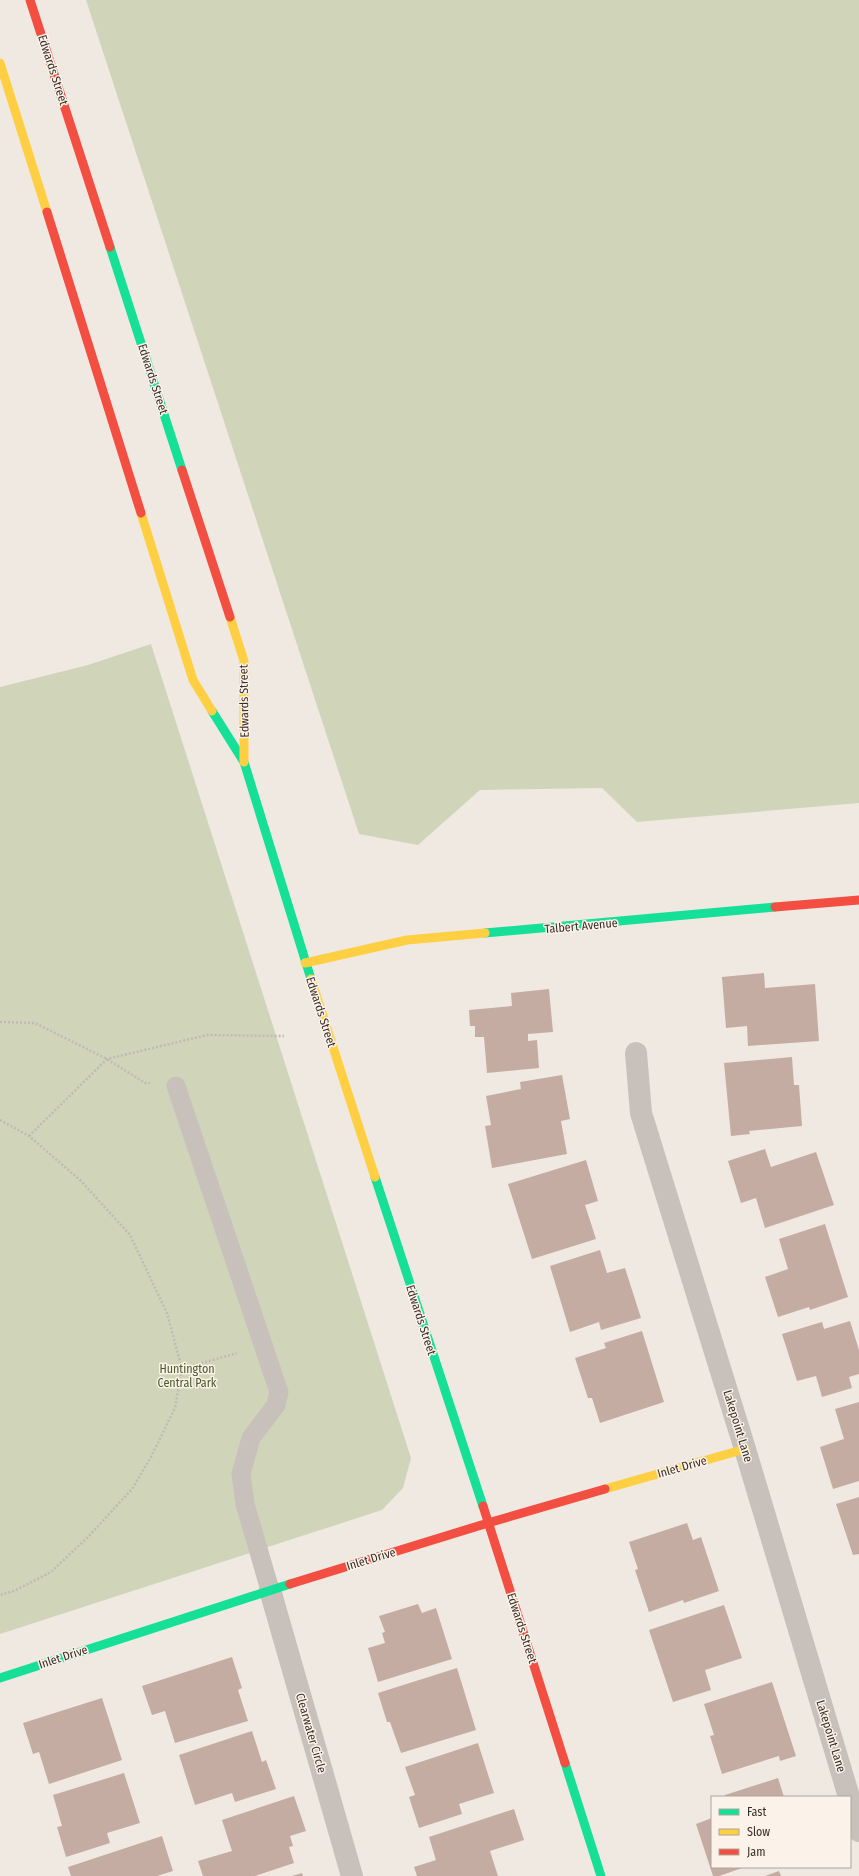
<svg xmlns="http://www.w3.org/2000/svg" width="859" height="1876" font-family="'Fira Sans Condensed',sans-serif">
<rect width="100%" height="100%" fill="#efe9e2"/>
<path fill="#d0d5ba" d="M86,0H859V803L637,822L602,788L480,790L418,845L359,834Z
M151,644L411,1458L403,1488L382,1510L0,1634V687L88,665Z"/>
<path fill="#c5aca2" d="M764,973L765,988L815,984L819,1041L748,1046L747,1026L726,1028L722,977Z
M549,989L553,1032L528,1034V1041L537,1040L539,1068L487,1073L484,1037H475V1026H470L469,1010L512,1006L511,993Z
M792,1057L794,1085H799L802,1126L749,1131L750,1134L731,1136L724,1063Z
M562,1075L570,1119L561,1121L567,1154L492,1168L485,1126L491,1125L486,1096L521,1089L520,1082Z
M765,1149L771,1167L816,1152L834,1205L765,1228L756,1198L741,1203L728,1161Z
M586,1160L598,1201L585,1205L596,1239L532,1259L508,1184Z
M825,1224L848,1297L810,1310L809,1307L778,1317L765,1277L788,1269L779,1239Z
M600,1250L607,1273L625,1268L641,1318L601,1330L599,1322L570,1332L550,1266Z
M850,1321L859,1350V1374L849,1377L852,1388L822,1397L816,1376L797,1381L782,1334L822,1322L824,1329Z
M642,1331L664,1402L600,1423L592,1398H588L575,1358L606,1348L604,1343Z
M859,1402V1481L833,1489L820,1447L844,1439L835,1409Z
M859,1497V1554L853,1555L836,1504Z
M687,1523L693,1540L701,1537L719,1591L684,1603L683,1600L649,1612L635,1570L638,1569L629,1542Z
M418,1604L422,1613L436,1608L452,1659L378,1682L368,1648L385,1643L382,1633L385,1632L379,1616Z
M724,1605L742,1658L705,1670L711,1690L673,1702L649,1630Z
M232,1657L242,1688L238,1690L248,1721L175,1743L165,1711L152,1715L142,1686Z
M457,1668L476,1730L401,1753L390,1722H387L378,1693Z
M772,1682L796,1756L780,1761L779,1756L722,1774L710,1736L714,1735L704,1704Z
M102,1698L122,1760L49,1784L39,1752L33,1754L23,1723Z
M252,1731L262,1762L266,1760L276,1789L235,1802L232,1793L195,1805L179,1755Z
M478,1743L494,1793L459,1804L462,1814L419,1828L409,1797L415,1795L405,1767Z
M124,1773L140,1823L107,1833L110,1843L66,1857L57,1827L62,1826L53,1795Z
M778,1778L784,1797H725V1795Z
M294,1796L306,1831L290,1836L293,1846L289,1847L294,1863L255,1876H203L198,1861L232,1851L222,1820Z
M514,1809L524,1840L490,1851L498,1876H417L414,1867L436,1860L429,1837Z
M712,1818V1867H745L719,1876H713L696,1824Z
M162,1836L173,1871L157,1876H71L68,1867Z
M779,1871L781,1876H765Z
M302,1873L303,1876H292Z"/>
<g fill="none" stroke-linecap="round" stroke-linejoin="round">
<path stroke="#c1b9b3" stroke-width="2.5" stroke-dasharray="2 2" stroke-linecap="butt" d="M0,1022L35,1023L107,1059L145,1083H150
M0,1120L29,1136L81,1181L130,1235L167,1313L182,1369L175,1408L151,1457L132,1489L88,1537L51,1572L14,1591L0,1595
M29,1136L107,1059L207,1035L284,1036
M182,1369L237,1353"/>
<path stroke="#c8c1bb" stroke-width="19" d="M176,1086L279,1392L276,1405L251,1438L241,1474L245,1504L270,1590"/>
<path stroke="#c8c1bb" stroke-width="22" d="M636,1053L641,1113L745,1449L849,1797
M270,1590L352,1876
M850,1801L859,1831"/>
<path stroke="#16e098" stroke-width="9" d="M110,247L182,470
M212,711L244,762L311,979
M485,933L775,907
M375,1177L483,1506
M0,1678L290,1584
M565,1763L601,1876"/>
<path stroke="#ffcf43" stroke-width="9" d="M0,63L47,212
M141,513L193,680L212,711
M230,617L244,661V762
M305,963L407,940L485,933
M311,979L375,1177
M605,1489L745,1449"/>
<path stroke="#f24e42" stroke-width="9" d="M30,0L110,247
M47,212L141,513
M182,470L230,617
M775,907L859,900
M483,1506L565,1763
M290,1584L488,1523L605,1489"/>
</g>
<g text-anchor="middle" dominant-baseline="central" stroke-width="3" stroke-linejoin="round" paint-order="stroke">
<g font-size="12" fill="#3a2e28" stroke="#fbf3e9">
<text transform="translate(53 70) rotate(72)">Edwards Street</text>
<text transform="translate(153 379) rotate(72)">Edwards Street</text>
<text transform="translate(244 701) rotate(-91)">Edwards Street</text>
<text transform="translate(581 926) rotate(-5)">Talbert Avenue</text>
<text transform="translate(321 1012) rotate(72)">Edwards Street</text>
<text transform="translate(421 1320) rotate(72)">Edwards Street</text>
<text transform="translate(738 1426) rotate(73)">Lakepoint Lane</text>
<text transform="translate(682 1467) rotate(-16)">Inlet Drive</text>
<text transform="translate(371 1559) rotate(-17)">Inlet Drive</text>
<text transform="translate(522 1628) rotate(72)">Edwards Street</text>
<text transform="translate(63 1657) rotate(-18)">Inlet Drive</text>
<text transform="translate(311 1733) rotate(74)">Clearwater Circle</text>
<text transform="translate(831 1736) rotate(73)">Lakepoint Lane</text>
</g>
<g font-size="12" fill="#485b29" stroke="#fbf3e9">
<text x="187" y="1369">Huntington<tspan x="187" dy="14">Central Park</tspan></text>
</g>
</g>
<rect x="711" y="1796" width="140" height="72" fill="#fbf3e9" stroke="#aea49c"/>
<rect x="719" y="1809" width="20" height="6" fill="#16e098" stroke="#aea49c"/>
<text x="747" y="1816" font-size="12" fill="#3a2e28">Fast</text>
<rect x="719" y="1829" width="20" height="6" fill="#ffcf43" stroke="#aea49c"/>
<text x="747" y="1836" font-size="12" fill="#3a2e28">Slow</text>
<rect x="719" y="1849" width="20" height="6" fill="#f24e42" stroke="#aea49c"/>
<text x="747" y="1856" font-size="12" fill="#3a2e28">Jam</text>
</svg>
